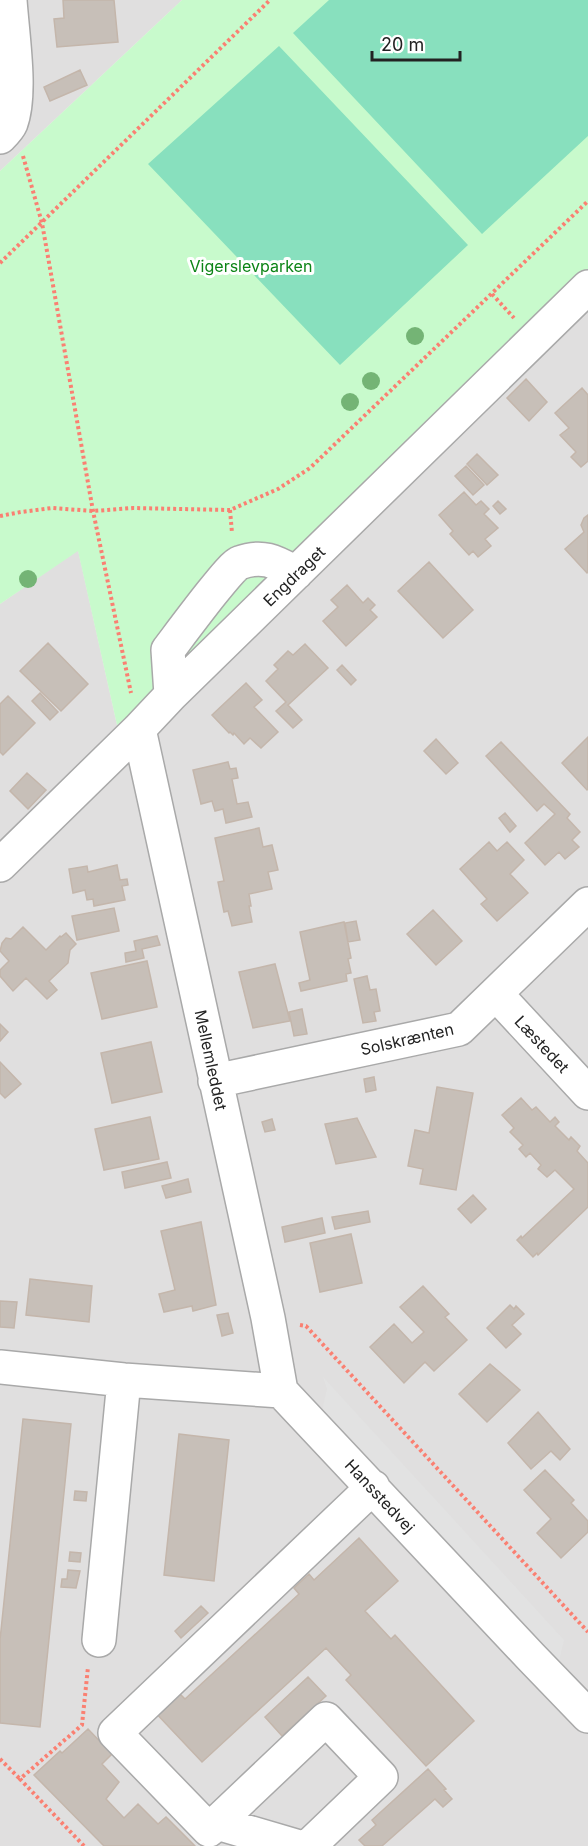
<svg xmlns="http://www.w3.org/2000/svg" width="588" height="1846" font-family="Inter,sans-serif">
<rect width="100%" height="100%" fill="#f2efe9"/>
<path fill="#e0dfdf" d="M0,0H182L0,171Z
M588,272V1846H0V604L78,550L117,725L154,695Z"/>
<path fill="#c8facc" d="M182,0H588V272L154,695L117,725L78,551L0,604V171Z"/>
<path fill="#88e0be" d="M329,0H588V136L482,234L293,33Z
M279,46L468,245L340,365L148,164Z"/>
<path fill="#e2e2e2" d="M323,1377L564,1640L558,1665L322,1411L327,1389Z"/>
<path fill="#c7bfb8" stroke="#c4b6ab" stroke-width="1.5" d="M63,0H114L118,42L57,47L54,19L64,18Z
M80,70L87,85L50,101L44,87Z
M526,379L547,402L529,421L507,398Z
M582,388L588,395V461L581,467L571,457L576,452L560,435L569,428L555,413Z
M477,454L498,475L487,485L467,464Z
M466,466L484,485L473,495L455,476Z
M464,492L476,505L481,501L489,509L484,514L498,528L485,539L491,546L478,557L473,551L469,555L450,534L453,531L439,515Z
M498,501L506,509L500,514L493,506Z
M588,515V572L587,573L565,549L584,532L581,525L584,518Z
M429,562L473,610L443,638L398,591Z
M347,585L363,603L368,598L375,605L370,610L377,617L346,646L323,621L338,607L331,600Z
M48,643L88,684L61,711L20,671Z
M305,644L328,668L288,705L302,720L293,728L276,711L286,702L266,681L278,669L274,665L288,651L293,655Z
M342,665L356,680L351,685L337,670Z
M246,683L262,700L254,707L278,732L261,748L250,738L244,744L234,733L233,735L230,732L229,733L212,715Z
M40,693L58,712L50,720L32,701Z
M8,696L35,723L3,755L0,752V704Z
M588,737V789L587,790L562,763Z
M436,739L458,763L446,774L424,751Z
M501,742L570,814L567,818L580,832L572,840L579,847L565,859L559,852L545,865L525,843L555,814L544,804L537,811L486,756Z
M228,762L230,769L236,768L238,778L232,779L237,804L248,802L252,817L226,823L223,809L215,811L212,801L201,804L193,770Z
M27,773L46,790L28,809L10,791Z
M505,813L516,826L510,832L499,818Z
M259,828L263,847L272,845L278,870L268,872L272,889L249,894L251,906H249L252,922L232,926L228,911L224,912L218,882L224,881L215,838Z
M489,842L497,851L507,842L524,860L510,874L528,893L497,921L481,904L487,899L460,869Z
M117,865L120,880L127,879L128,885L122,886L125,900L94,906L93,899L87,900L85,890L73,893L69,869L87,866L88,872Z
M114,908L119,931L77,940L72,916Z
M433,910L462,941L436,965L407,934Z
M356,921L360,940L348,942L345,923Z
M344,922L351,958L348,959L351,973L346,974L347,981L301,991L299,983L310,980L300,932Z
M23,927L46,950L60,936L61,937L66,933L76,944L70,950L68,963L49,981L57,990L47,999L26,978L13,991L0,976V970L9,961L0,951L2,943L6,938L11,939Z
M157,936L160,945L142,949L144,958L126,962L125,953L136,951L134,941Z
M147,961L157,1007L102,1019L91,973Z
M275,964L290,1021L253,1028L239,972Z
M367,976L370,990L376,989L380,1011L374,1012L376,1021L363,1023L354,979Z
M302,1009L307,1034L294,1036L289,1012Z
M0,1024L8,1032L0,1041Z
M151,1042L162,1092L112,1103L101,1053Z
M0,1062L21,1084L5,1098L0,1093Z
M374,1077L376,1090L366,1092L364,1079Z
M437,1087L473,1093L456,1190L420,1184L423,1169L408,1166L415,1130L429,1133Z
M521,1098L532,1110L536,1107L550,1122L555,1117L559,1122L555,1126L569,1140L571,1137L580,1146L577,1151L588,1163V1207L538,1255L537,1253L533,1257L517,1240L521,1236L522,1238L574,1189L555,1170L547,1177L538,1169L541,1165L530,1153L526,1157L519,1149L523,1145L510,1132L514,1128L502,1115Z
M150,1117L159,1159L104,1170L95,1129Z
M357,1118L376,1157L336,1164L325,1124Z
M272,1119L275,1130L265,1132L262,1122Z
M167,1162L171,1178L125,1188L122,1172Z
M188,1179L191,1192L166,1198L162,1186Z
M473,1195L486,1209L471,1223L458,1209Z
M368,1211L370,1222L335,1229L332,1217Z
M322,1218L325,1233L285,1242L282,1227Z
M201,1222L216,1305L193,1311L192,1306L164,1312L159,1294L175,1290L161,1231Z
M351,1234L362,1283L320,1292L310,1243Z
M30,1279L92,1286L89,1322L26,1315Z
M423,1286L449,1314L445,1317L467,1340L434,1371L425,1362L404,1383L370,1347L394,1324L412,1343L424,1332L400,1307Z
M0,1301L17,1302L14,1328L0,1327Z
M510,1305L514,1309L516,1306L524,1314L512,1325L521,1334L506,1348L487,1328Z
M228,1313L233,1333L222,1336L217,1315Z
M490,1364L520,1390L487,1422L459,1394Z
M538,1412L570,1449L560,1460L551,1451L531,1469L508,1443Z
M23,1419L71,1424L40,1727L0,1723V1640Z
M179,1434L229,1440L214,1581L164,1575Z
M545,1470L574,1500L571,1503L588,1521V1532L561,1558L537,1533L551,1519L524,1490Z
M75,1491L87,1492L86,1501L74,1500Z
M359,1538L398,1581L365,1611L391,1639L395,1635L474,1721L426,1766L346,1680L351,1675L326,1648L202,1762L153,1710L175,1689L185,1699L299,1594L294,1588L309,1574L314,1580Z
M70,1552L81,1553L80,1562L69,1561Z
M68,1570L80,1571L76,1588L61,1587L62,1579H67Z
M201,1606L208,1613L181,1638L175,1631Z
M308,1677L326,1696L282,1736L265,1717Z
M88,1729L112,1754L102,1764L119,1782L106,1799L124,1818L138,1804L158,1824L166,1817L195,1846H104L34,1775L60,1751L62,1753Z
M428,1769L446,1789L444,1790L452,1799L443,1807L435,1799L382,1846H365L359,1840L376,1825L372,1820Z"/>
<g fill="none" stroke-linecap="round" stroke-linejoin="round">
<defs>
<path id="minor" d="M0,137C4,133 9,128 11,123C22,94 12,32 10,0
M171,695L168,650C178,637 231,565 239,563C263,554 276,562 296,573
M139,729L268,1318L281,1391
M0,865L139,729L171,695L588,287
M496,994L588,1093
M215,1081L459,1029L588,904
M0,1367L124,1380L281,1391L531,1657L588,1716
M99,1640L124,1380
M217,1823L296,1846
M309,1846L381,1777L326,1719L209,1830L115,1733L373,1487"/>
</defs>
<use href="#minor" stroke="#a9a9a9" stroke-width="36"/>
<path stroke="#fa8072" stroke-width="4" stroke-dasharray="3 3" stroke-linecap="butt" d="M23,156L42,223L93,511L131,693
M0,263L270,0
M492,294L514,318
M230,510L232,533
M0,516L21,512L52,508L93,511L133,508L230,510L278,489L310,468L588,201
M300,1325L306,1326L588,1632
M0,1759L20,1779
M84,1846L20,1779L82,1725L88,1667"/>
<use href="#minor" stroke="#fff" stroke-width="33"/>
</g>
<g fill="#74b475">
<circle cx="415" cy="336" r="9"/>
<circle cx="371" cy="381" r="9"/>
<circle cx="350" cy="402" r="9"/>
<circle cx="28" cy="579" r="9"/>
</g>
<g text-anchor="middle" dominant-baseline="central" stroke-width="6" stroke-linejoin="round" paint-order="stroke">
<g font-size="16" fill="#0c8416" stroke="#fff">
<text x="251" y="266">Vigerslevparken</text>
</g>
<g font-size="16" fill="#222" stroke="#fff">
<text transform="translate(294 576) rotate(-44)">Engdraget</text>
<text transform="translate(407 1039) rotate(-13)">Solskrænten</text>
<text transform="translate(542 1044) rotate(47)">Læstedet</text>
<text transform="translate(211 1060) rotate(78)">Mellemleddet</text>
<text transform="translate(380 1496) rotate(47)">Hansstedvej</text>
</g>
</g>
<path d="M372 51v9h88v-9" fill="none" stroke="#222222" stroke-width="3"/>
<text x="381" y="51" font-size="18" fill="#222222" stroke="#ffffff" stroke-width="4.5" paint-order="stroke">20 m</text>
</svg>
